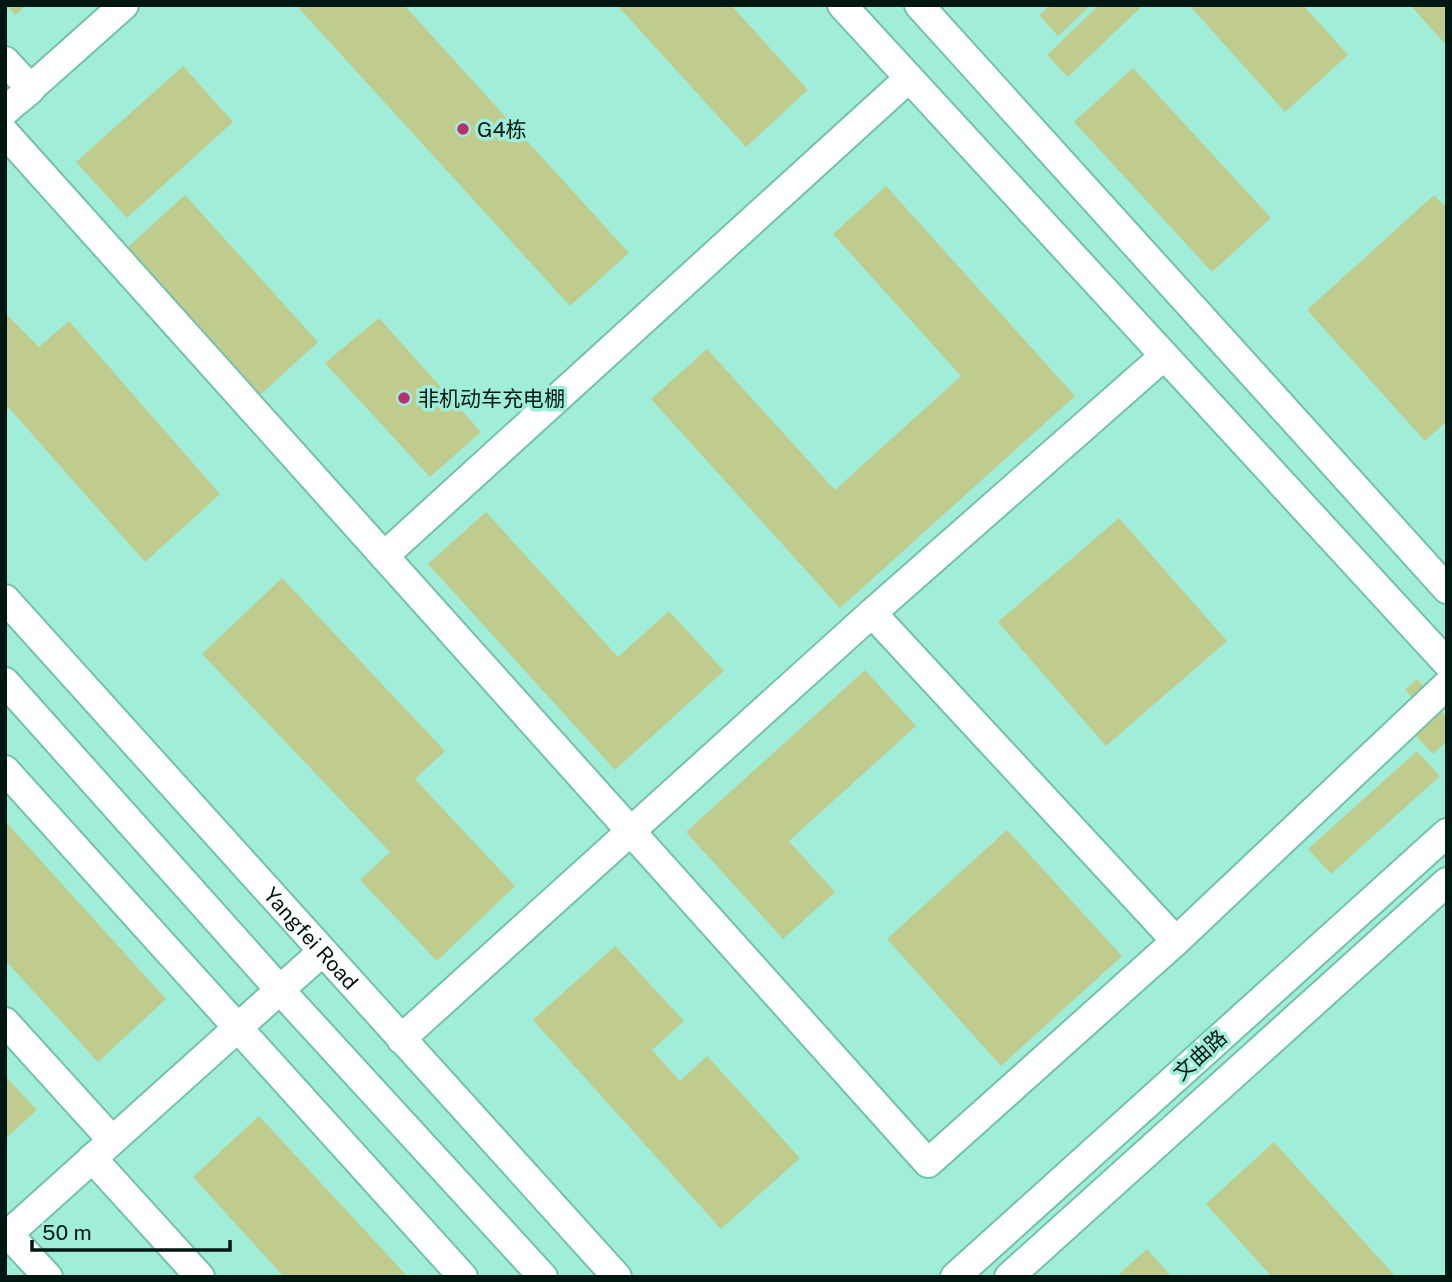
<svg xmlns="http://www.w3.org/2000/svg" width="1452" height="1282" font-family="'Public Sans','Noto Sans SC',sans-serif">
<rect width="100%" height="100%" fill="#a0eed9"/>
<path fill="#c0cb8e" d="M7,5H27L15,15Z
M296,5H404L629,253L570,306Z
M617,5H731L808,90L746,147Z
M1050,5H1091L1058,36L1039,15Z
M1099,5H1143L1068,77L1047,55Z
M1189,5H1303L1348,55L1285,112Z
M1410,5H1447V46Z
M183,66L233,122L127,218L76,162Z
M1133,68L1271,218L1212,272L1074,122Z
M886,186L1075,396L840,608L651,399L707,349L835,490L961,376L833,234Z
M185,195L318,342L259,396L126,249Z
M1434,195L1447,208V421L1425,441L1307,310Z
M5,313L39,347L69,321L220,494L145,562L9,408L5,407Z
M379,318L481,432L430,477L325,363Z
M486,512L618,657L669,611L724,671L615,770L428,564Z
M1119,518L1227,641L1106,746L998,622Z
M282,578L445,751L415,779L515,886L437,961L360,880L390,852L202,654Z
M865,670L916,726L789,841L835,892L783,939L686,832Z
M1417,679L1433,697L1422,708L1405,690Z
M1441,711L1447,718V741L1433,754L1415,735Z
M1417,751L1440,776L1331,874L1308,849Z
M5,821L166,999L98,1062L5,960Z
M1007,830L1122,956L1001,1066L887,939Z
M615,946L684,1021L652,1050L680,1081L707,1056L800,1158L721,1229L533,1020Z
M5,1076L37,1110L5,1139Z
M259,1116L408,1277H284L193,1177Z
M1274,1142L1396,1277H1272L1206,1204Z
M1147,1249L1172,1277H1116Z"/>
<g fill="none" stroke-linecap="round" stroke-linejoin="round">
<defs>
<g id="minor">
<path d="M842,5L1447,663"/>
<path d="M919,5L1447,589"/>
<path d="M5,61L31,89L18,100"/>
<path d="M5,111L124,5"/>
<path d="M5,133L928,1163L1176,941L872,613L1164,356"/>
<path d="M384,556L909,78"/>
<path id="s1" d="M5,599L617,1277"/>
<path d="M5,682L280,990L543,1277"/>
<path d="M5,770L463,1277"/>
<path d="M1176,941L1447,685"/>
<path d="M5,1022L112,1140"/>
<path d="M401,1039L872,613"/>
<path d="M92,1158L200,1277"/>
<path d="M8,1234L48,1277"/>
<path d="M5,1237L322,952"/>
<path d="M955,1277L1447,833"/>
<path d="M1009,1277L1447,882"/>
</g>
</defs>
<use href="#minor" stroke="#73c0ad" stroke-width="32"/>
<use href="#minor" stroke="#fff" stroke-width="28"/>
</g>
<g fill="#b83071" stroke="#a0eed9" stroke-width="2.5">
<circle cx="463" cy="129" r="7"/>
<circle cx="404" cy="398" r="7"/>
</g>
<g text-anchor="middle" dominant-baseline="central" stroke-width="7" stroke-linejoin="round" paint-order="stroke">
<g font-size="21" fill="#011712" stroke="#a0eed9" text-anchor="start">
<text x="477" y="129">G4栋</text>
<text x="418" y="398">非机动车充电棚</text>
</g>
<g font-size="21" fill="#011712" stroke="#a0eed9">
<text stroke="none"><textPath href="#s1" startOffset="457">Yangfei Road</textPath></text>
<text transform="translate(1200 1055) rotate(-42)">文曲路</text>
</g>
</g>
<rect width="1452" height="1282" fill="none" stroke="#011712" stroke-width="14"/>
<path d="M32 1240v10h198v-10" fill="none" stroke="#011712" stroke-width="3.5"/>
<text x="42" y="1240" font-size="21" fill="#011712" stroke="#a0eed9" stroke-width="5" paint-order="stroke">50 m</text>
</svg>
